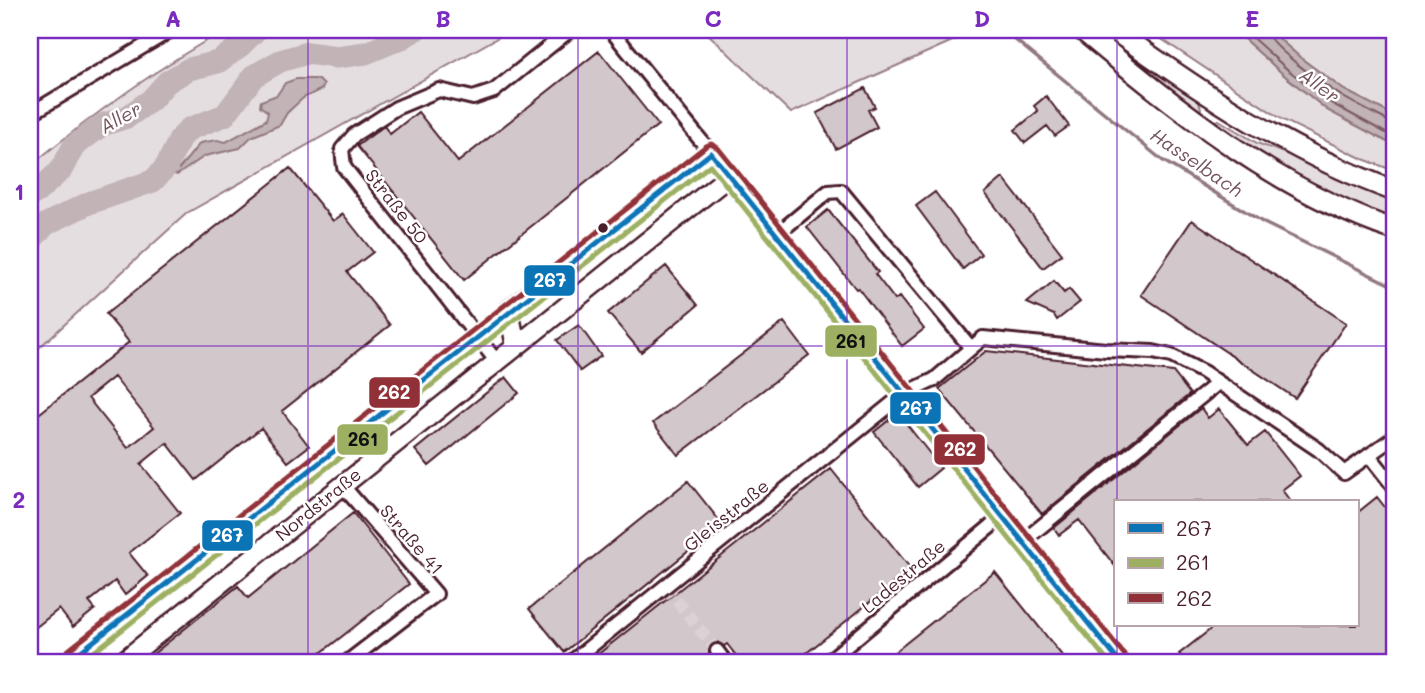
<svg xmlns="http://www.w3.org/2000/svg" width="1425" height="693" font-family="Mali,sans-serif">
<rect width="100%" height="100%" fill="#fff"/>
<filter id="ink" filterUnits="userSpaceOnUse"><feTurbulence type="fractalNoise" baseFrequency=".0143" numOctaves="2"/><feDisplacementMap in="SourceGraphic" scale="14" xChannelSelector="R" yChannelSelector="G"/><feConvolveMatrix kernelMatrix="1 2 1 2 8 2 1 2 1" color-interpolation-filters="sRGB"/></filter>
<g filter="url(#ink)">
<path fill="#e5dee0" stroke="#987e86" stroke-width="2" d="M225,30H511L187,213L30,356V166C92,115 155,69 225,30Z
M704,30H977L791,113Z
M1095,30H1099L1198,100L1201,108L1199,114Z
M1148,30H1234L1284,75L1327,110L1395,146V171L1363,159L1283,120Z
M1269,30H1395V116L1344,90L1302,59Z
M1219,120L1257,143L1303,160L1395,200V220L1335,195L1282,167L1213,123Z"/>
<path fill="#c1b3b6" stroke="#91787e" stroke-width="2" d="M1234,30H1269L1302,59L1344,90L1395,116V146L1327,110L1284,75Z
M296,79H318L324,85L322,89L303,98L287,113L280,125L251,137L240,148L205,156L177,175L171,173L166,167L179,169L200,143L217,140L226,142L266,120L268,112L260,106L261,101L277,95L285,83Z"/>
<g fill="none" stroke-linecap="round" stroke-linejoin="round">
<path stroke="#7a5a63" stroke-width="2" d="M1244,30L1288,70L1331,103L1395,138
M1266,30C1267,44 1325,86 1340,95C1356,105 1373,113 1390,122H1395"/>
<path stroke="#91787e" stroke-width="3.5" d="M1003,30L1162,160L1264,223L1395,287"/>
<path stroke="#c1b3b6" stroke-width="23" d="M30,196L38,191L61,170L74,146L102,125L127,117L151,100L167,82L189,69L218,62L240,46L256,30
M30,241L46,224L89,203L153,181L166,167L180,139L189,129L225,115L254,76L280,61L307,53L337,57L366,53L402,38L415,30"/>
</g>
<path fill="#d2c7cb" stroke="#4a1f2b" stroke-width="2" fill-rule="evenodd" d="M599,51L658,125L464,280L357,146L384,126L390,134L418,112L458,162Z
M865,88L875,107L868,110L877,127L836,149L817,113Z
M1046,96L1069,126L1055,136L1047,126L1025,143L1015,130L1038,111L1034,106Z
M290,168L333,221L343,214L373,252L347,272L390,325L282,411L309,446L288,462L261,428L196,480L167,443L141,464L180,513L129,553L148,576L125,595L115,581L89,602L95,609L73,627L59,609L30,632V421L129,342L106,314ZM114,377L154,427L128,448L88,398Z
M1003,178L1062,254L1043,268L985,193Z
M935,192L981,254L963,269L916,206Z
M828,210L878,272L875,274L895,300L899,297L924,329L902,346L858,288L856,289L807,227Z
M1192,220L1346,323L1295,398L1141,295Z
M666,266L698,305L641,352L608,313Z
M1054,281L1064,293L1069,289L1080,302L1057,320L1054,315L1027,303Z
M784,322L809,355L678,455L653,423Z
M579,325L601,356L580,371L557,340Z
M986,351L1173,372L1190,394L1042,514L939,389Z
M506,377L519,393L429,466L415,450Z
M1201,408L1208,418L1219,409L1248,445L1265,432L1300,476L1282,490L1291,502H1115V566L1079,520L1059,535L1054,528Z
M898,413L941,468L918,487L874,432Z
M831,469L911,569L794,663H742L727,644L724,646L717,642L709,648V658L713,663H587Z
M688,481L722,524L564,652L529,609Z
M1377,497L1395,520V663H1187L1179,654L1216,625H1357V513Z
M353,513L409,584L308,663H142L238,586L248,598Z
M995,572L1068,663H881Z"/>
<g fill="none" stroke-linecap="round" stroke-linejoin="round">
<path stroke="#dbd2d5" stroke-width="12" stroke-dasharray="12 6" stroke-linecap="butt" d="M665,586L717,651"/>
<defs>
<path id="street" d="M611,30L711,153
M30,114L171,30
M776,235L828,192L841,191L971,348
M497,362L344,167L342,149L354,135L396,108L439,90L473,98L494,91L570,30
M1369,455L1395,488
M342,485L436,594L346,663
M1022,542L1218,383
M717,651L726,663
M66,663L509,310
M570,663L904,394L934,380L983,338L1106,350L1153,352L1171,356L1203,372L1319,450L1344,473L1395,437
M826,663L1002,517"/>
<path id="secondary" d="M516,347L509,310L711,153L1120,663
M121,663L729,176"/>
<path id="primary" d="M1082,30C1177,109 1276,190 1395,230
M1114,30C1202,93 1292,154 1395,191"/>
</defs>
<use href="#street" stroke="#4a1f2b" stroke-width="18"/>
<use href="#secondary" stroke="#4a1f2b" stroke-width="23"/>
<use href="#primary" stroke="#4a1f2b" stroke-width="24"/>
<use href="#street" stroke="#fff" stroke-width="12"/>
<use href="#secondary" stroke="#fff" stroke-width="18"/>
<use href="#primary" stroke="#fff" stroke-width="19"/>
<defs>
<path id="bus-1" d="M711,153L1120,663
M66,663L711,153"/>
<path id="bus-2" d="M80,663L710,165L1109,663"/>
<path id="bus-3" d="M61,656L706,146L711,144L718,148L1127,658"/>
</defs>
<use href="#bus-1" stroke="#fff" stroke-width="10"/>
<use href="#bus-2" stroke="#fff" stroke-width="10"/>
<use href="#bus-3" stroke="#fff" stroke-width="10"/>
<use href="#bus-1" stroke="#0b74b7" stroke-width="5"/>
<use href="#bus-2" stroke="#9db062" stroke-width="5"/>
<use href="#bus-3" stroke="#923037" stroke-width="5"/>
</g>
</g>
<path fill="none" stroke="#7b2cbf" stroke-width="2" stroke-opacity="0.55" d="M308,30V663M578,30V663M847,30V663M1117,30V502M30,346H1395M1117,625V663"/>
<circle fill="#4a1f2b" stroke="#fff" stroke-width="2.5" cx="603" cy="228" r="6"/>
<g text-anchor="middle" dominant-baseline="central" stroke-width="5" stroke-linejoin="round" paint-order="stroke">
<g font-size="18" fill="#4a1f2b" stroke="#fff">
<text transform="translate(397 206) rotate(52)">Straße 50</text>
<text transform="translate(318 504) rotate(-39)">Nordstraße</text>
<text transform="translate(726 515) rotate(-39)">Gleisstraße</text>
<text transform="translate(412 539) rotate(49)">Straße 41</text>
<text transform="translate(903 576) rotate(-40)">Ladestraße</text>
</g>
<g font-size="19" font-style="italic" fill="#74535c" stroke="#fff">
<text transform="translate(1320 85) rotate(37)">Aller</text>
<text transform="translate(120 117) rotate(-29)">Aller</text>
<text transform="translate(1197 162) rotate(34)">Hasselbach</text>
</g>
</g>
<g stroke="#fff" stroke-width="2.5">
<rect x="523" y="264" width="53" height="33" rx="7" fill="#0b74b7"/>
<rect x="824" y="324" width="54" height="34" rx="7" fill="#9db062"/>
<rect x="368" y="376" width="53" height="33" rx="7" fill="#923037"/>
<rect x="889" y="391" width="53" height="34" rx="7" fill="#0b74b7"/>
<rect x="336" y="423" width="53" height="33" rx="7" fill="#9db062"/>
<rect x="933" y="433" width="53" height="33" rx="7" fill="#923037"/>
<rect x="201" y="519" width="53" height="33" rx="7" fill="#0b74b7"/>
</g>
<g font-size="19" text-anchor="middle" font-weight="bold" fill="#fff">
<text x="550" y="287">267</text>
<text x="394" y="399">262</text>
<text x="916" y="415">267</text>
<text x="960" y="456">262</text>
<text x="227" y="542">267</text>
</g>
<g font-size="19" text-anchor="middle" font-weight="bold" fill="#111">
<text x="851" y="348">261</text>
<text x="363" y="446">261</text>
</g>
<rect width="1425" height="693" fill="none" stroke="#fff" stroke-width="77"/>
<rect x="1114" y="500" width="245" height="126" fill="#ffffff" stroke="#b7a5aa" stroke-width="2"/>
<rect x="1128" y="523" width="35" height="10" fill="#0b74b7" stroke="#b7a5aa" stroke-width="2"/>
<text x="1176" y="536" font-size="21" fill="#4a1f2b">267</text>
<rect x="1128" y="558" width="35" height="10" fill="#9db062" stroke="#b7a5aa" stroke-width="2"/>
<text x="1176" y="570" font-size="21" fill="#4a1f2b">261</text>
<rect x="1128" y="593" width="35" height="10" fill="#923037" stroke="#b7a5aa" stroke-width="2"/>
<text x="1176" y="606" font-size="21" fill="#4a1f2b">262</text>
<rect x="38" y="38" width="1348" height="616" fill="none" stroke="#7b2cbf" stroke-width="2.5"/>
<g font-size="23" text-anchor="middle" font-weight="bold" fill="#7b2cbf">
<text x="173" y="27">A</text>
<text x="443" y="27">B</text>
<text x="713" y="27">C</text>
<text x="982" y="27">D</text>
<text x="1252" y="27">E</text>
<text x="19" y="200">1</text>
<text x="19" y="508">2</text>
</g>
</svg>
